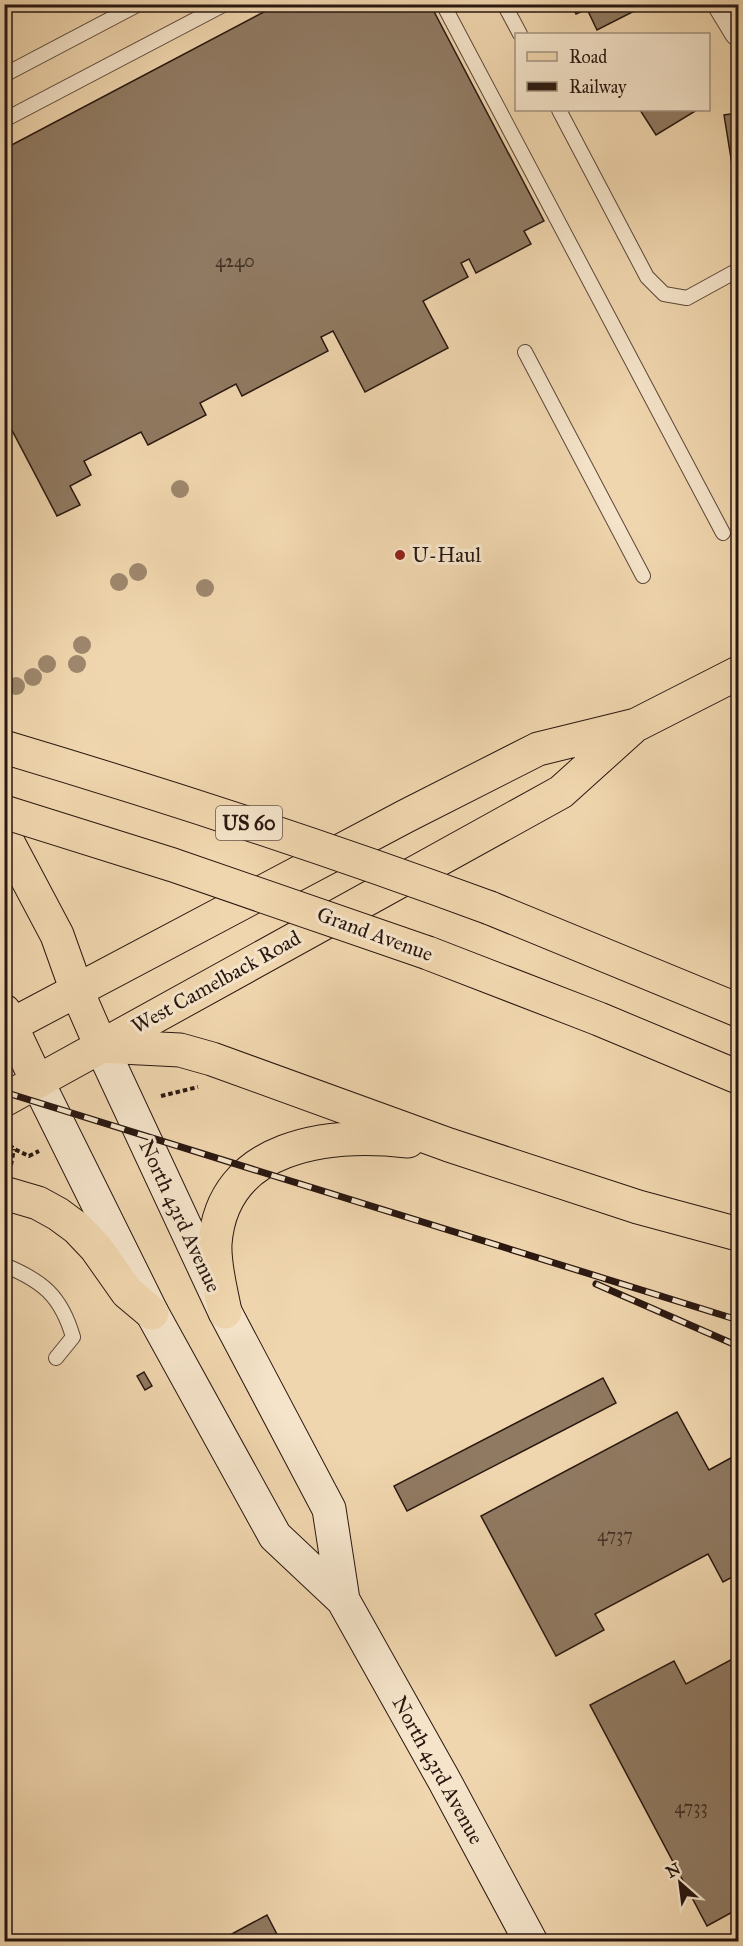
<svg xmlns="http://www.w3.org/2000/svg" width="743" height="1946" font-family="'IM FELL Great Primer',serif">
<rect width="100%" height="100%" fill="#f0d6ae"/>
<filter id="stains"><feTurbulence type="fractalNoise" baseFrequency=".00333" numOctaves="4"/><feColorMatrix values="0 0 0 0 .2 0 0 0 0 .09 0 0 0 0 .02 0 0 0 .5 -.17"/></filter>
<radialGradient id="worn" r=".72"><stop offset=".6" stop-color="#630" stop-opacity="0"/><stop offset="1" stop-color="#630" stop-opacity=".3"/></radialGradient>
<path fill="#907a62" stroke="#291710" stroke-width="1.5" d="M279,4H430L544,221L524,231L531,244L476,273L469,259L461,263L468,277L423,301L448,348L365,392L333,331L321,337L328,351L242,396L236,384L200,403L206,415L148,445L141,432L84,461L91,475L70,486L80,505L57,516L4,415V149Z
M572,4H648L597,30L587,9L576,14Z
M640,110H697L656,135Z
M738,113V182L735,183L724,115Z
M144,1372L152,1386L145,1390L137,1376Z
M603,1378L616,1403L407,1511L394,1486Z
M677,1412L709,1470L738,1454V1574L723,1582L708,1554L595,1614L604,1630L556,1656L481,1516Z
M738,1656V1909L707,1926L590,1705L674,1661L686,1684Z
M267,1915L281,1942H217Z"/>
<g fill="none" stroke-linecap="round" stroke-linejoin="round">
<defs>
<path id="lane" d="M443,4L723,533
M504,4L520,34
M4,75L139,4
M559,110L647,277L664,294L687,298L738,270
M4,120L225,4
M525,352L643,576
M4,1265C43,1281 61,1296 73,1337L56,1358"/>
<path id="street" d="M721,4L738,32"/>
<path id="secondary" d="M101,1046L225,1312L329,1509L343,1600
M37,1081L152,1313L275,1536L343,1600L444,1780L531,1942"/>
<path id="primary" d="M4,835L57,935L77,991L101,1046
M4,1011L37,1081
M4,1029L406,816L538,749L636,725L738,673
M4,1100L561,792L632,728
M4,1193L38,1203L58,1214L77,1228L96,1248L127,1292L152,1313"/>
<path id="highway" d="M490,908L738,1010
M428,953L599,1019L738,1077
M101,1046L180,1050L212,1059L449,1145L638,1207L738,1234
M225,1312C221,1291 214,1266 215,1244C222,1144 329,1132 408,1141"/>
</defs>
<use href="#lane" stroke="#5b4738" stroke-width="16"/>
<use href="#street" stroke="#5b4738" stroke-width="29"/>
<use href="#secondary" stroke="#291710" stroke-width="35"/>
<use href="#primary" stroke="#291710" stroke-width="35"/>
<use href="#highway" stroke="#291710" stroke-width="35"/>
<path stroke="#291710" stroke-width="4" stroke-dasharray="4.5 3" stroke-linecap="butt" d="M161,1096L198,1087
M4,1140L14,1149L29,1156L39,1151
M11,1165L14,1149"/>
<use href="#lane" stroke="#f5e4ca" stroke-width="14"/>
<use href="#street" stroke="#f5e4ca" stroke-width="27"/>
<use href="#secondary" stroke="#f5e4ca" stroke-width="33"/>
<use href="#primary" stroke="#f0d6ae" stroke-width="33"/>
<use href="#highway" stroke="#f0d6ae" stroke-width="33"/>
<defs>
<path id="rail" d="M4,1092L738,1320
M596,1284L738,1346"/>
</defs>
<use href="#rail" stroke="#291710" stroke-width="7"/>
<use href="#rail" stroke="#f5e4ca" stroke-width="4.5" stroke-dasharray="14" stroke-linecap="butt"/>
<defs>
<path id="highway-bridge" d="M4,747C168,796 330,849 490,908
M4,812L173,865L428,953"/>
</defs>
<use href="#highway-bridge" stroke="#291710" stroke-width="35" stroke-linecap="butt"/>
<use href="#highway-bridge" stroke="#f0d6ae" stroke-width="33"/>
</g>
<g fill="#9e876d">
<circle cx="180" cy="489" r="9"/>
<circle cx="138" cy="572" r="9"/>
<circle cx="119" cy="582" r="9"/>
<circle cx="205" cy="588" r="9"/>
<circle cx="82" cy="645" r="9"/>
<circle cx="47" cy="664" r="9"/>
<circle cx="77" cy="664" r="9"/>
<circle cx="33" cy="677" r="9"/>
<circle cx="16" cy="686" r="9"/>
</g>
<circle fill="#8f2418" stroke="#f5e4ca" stroke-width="2" cx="400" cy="555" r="6"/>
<g text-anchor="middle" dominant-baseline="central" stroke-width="6" stroke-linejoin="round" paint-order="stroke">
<g font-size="18" fill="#433024">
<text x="235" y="261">4240</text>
<text x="615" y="1535">4737</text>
<text x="691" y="1807">4733</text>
</g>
<rect fill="#f5e4ca" stroke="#665448" stroke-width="1.5" x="216" y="806" width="66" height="34" rx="4.5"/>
<g font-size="20" font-weight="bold" fill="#291710">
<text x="249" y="823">US 60</text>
</g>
<g font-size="21" fill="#291710" stroke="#f5e4ca" text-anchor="start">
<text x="412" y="555">U-Haul</text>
</g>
<g font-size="21" fill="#291710" stroke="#f5e4ca">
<text transform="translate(375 934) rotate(20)">Grand Avenue</text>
<text transform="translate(216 982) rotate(-29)">West Camelback Road</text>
<text transform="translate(180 1216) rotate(65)">North 43rd Avenue</text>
<text transform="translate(438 1770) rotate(61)">North 43rd Avenue</text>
</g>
</g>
<rect width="743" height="1946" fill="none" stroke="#f0d6ae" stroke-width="24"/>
<rect x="6" y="6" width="731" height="1934" fill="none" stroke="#291710" stroke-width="3"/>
<rect x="12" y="12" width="719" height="1922" fill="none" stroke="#291710" stroke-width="1.5"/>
<rect x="515" y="33" width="195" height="78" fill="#f5e4ca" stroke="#a39280" stroke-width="1.5"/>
<rect x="527" y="52" width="30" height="9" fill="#f0d6ae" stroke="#a39280" stroke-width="1.5"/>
<text x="569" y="63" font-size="18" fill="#291710">Road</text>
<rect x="527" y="82" width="30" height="9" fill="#291710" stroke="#a39280" stroke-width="1.5"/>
<text x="569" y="93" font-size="18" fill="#291710">Railway</text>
<g transform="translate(680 1883) rotate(332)" stroke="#f5e4ca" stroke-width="4.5" paint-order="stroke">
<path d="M0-4.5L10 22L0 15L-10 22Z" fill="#291710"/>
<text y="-9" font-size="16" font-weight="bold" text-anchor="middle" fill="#291710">N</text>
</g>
<rect width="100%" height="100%" filter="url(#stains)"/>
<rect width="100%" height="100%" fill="url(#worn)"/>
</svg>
